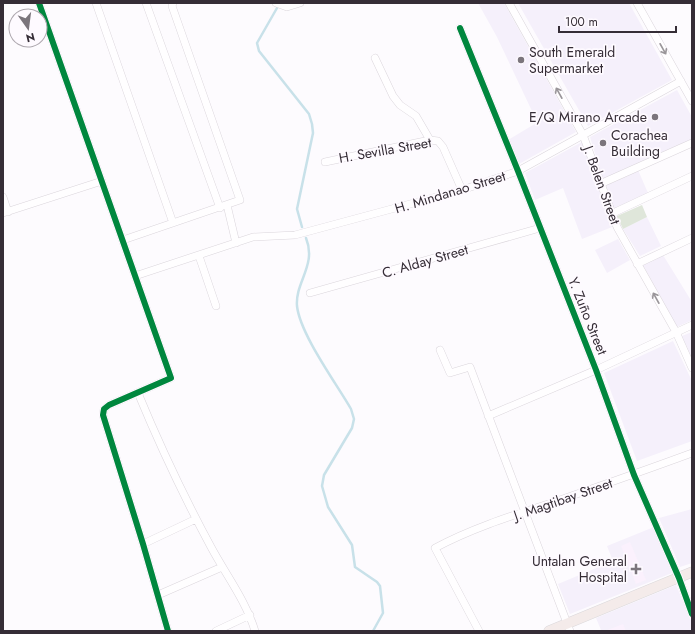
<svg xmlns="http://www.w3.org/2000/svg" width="695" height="634" font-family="Jost,sans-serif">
<rect width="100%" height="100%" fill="#fdfbfe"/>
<path fill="#f5f0fb" d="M478,3H504L576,132L519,164L508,140L538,122L531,109L497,37Z
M518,3H629L672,80L588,126Z
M677,90L692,117V139L603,179L590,137Z
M582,142L612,227L582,239L563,188L535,200L525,173Z
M638,170L648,193L614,209L606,185Z
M647,217L661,246L640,256L623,229Z
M618,239L630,260L607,273L595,250Z
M663,255L692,302V320L677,327L643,265Z
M692,332V358L682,336Z
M673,341L692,381V441L637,461L604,373Z
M692,509V563L680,567L659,518Z
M654,527L672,573L570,614L558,584L613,561L607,546Z
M676,585L692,623V631H599L601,630L596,618Z"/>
<path fill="#fbf1fd" d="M630,542L646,580L636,584L621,546Z
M623,624L626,631H605Z"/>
<path fill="#dfe6da" d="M642,205L647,217L623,229L617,216Z"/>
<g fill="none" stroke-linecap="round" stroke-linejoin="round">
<path stroke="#c8e1e9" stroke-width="2.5" d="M277,8L257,43L259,51L309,114L312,124L313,133L297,209L302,227
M306,238C317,265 295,282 297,306C300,334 336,383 351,409L354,419L352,428L324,475L322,486L328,507L352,545L355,567L377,582L380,586L383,613L373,631"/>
<defs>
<path id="street" d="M39,3L171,378L109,405L104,409L103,415L143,544L168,631
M96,3L173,223
M146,3L220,208
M276,3L287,7L300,3
M509,3L583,135L617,227L676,332L692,368
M637,3L692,101
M460,28L518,171L596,370L634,475L679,578L692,614
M375,58L393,96L400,105L416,116L430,140
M325,162L430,140L438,141L443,147L462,190
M600,184L692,143
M3,197L8,212
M227,205L236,243
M3,213L102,181
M611,214L692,176
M123,240L240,200L172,6L173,3
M199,256L216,306
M637,264L692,238
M135,276L253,237L295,235L462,190L518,171L681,81
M310,293L540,228
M440,350L450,373L470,367L570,631
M138,393C160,446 184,497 211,547C226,575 246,601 255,631
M488,416L596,370L692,325
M143,544L196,519
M158,595L222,567
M216,631L250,615
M479,631L435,548C472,528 514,515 554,502C600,486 646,470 692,453"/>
<path id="primary" d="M549,631L692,572"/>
</defs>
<use href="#street" stroke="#dbd6dc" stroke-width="8"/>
<use href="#primary" stroke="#dad8db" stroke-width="11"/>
<use href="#street" stroke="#fffeff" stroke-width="7"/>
<use href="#primary" stroke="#f4ebea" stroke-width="10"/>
<defs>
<path id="cycleway" d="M39,3L171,378L109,405L104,409L103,415L143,544L168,631
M460,28L518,171L596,370L634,475L679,578L692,614"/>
</defs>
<use href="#cycleway" stroke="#fefaff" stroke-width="8"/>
<use href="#cycleway" stroke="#00873e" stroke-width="6"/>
</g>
<defs><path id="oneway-shaft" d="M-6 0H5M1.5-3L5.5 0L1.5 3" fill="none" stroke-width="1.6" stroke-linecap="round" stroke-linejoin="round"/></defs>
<g stroke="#9a969a">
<use href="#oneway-shaft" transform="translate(663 49) rotate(61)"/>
<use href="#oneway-shaft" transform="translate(559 93) rotate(-119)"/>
<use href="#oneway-shaft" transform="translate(656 298) rotate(-119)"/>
</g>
<g fill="#7b757c" stroke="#fefaff" stroke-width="1.5">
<circle cx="521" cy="60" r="4"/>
<circle cx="655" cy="117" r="4"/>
<circle cx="603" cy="143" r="4"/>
<path d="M634 563h4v4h4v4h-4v4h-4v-4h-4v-4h4z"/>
</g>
<g text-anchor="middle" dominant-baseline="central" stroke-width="3.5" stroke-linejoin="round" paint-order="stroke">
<g font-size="14" fill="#352d36" stroke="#fefaff" text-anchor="start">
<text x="529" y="52">South Emerald<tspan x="529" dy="16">Supermarket</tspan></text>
<text x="647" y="117" text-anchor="end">E/Q Mirano Arcade</text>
<text x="611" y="135">Corachea<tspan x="611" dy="16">Building</tspan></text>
<text x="627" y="561" text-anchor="end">Untalan General<tspan x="627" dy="16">Hospital</tspan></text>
</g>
<g font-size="14" fill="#352d36" stroke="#fefaff">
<text transform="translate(385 150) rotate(-10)">H. Sevilla Street</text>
<text transform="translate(602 185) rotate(70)">J. Belen Street</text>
<text transform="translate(450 192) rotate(-17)">H. Mindanao Street</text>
<text transform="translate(425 261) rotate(-16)">C. Alday Street</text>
<text transform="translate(588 316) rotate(68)">Y. Zuño Street</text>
<text transform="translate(563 499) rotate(-19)">J. Magtibay Street</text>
</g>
</g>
<rect width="695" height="634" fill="none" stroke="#352d36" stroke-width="8"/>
<g transform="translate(28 28) rotate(166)"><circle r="19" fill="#fefaff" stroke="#aea8af"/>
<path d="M0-3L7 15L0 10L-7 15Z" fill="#7b757c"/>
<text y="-6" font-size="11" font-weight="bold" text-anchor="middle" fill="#352d36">N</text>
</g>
<path d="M559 26v6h117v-6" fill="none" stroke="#352d36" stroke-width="2"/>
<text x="565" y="26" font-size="12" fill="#352d36" stroke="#fefaff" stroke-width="3" paint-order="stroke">100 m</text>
</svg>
